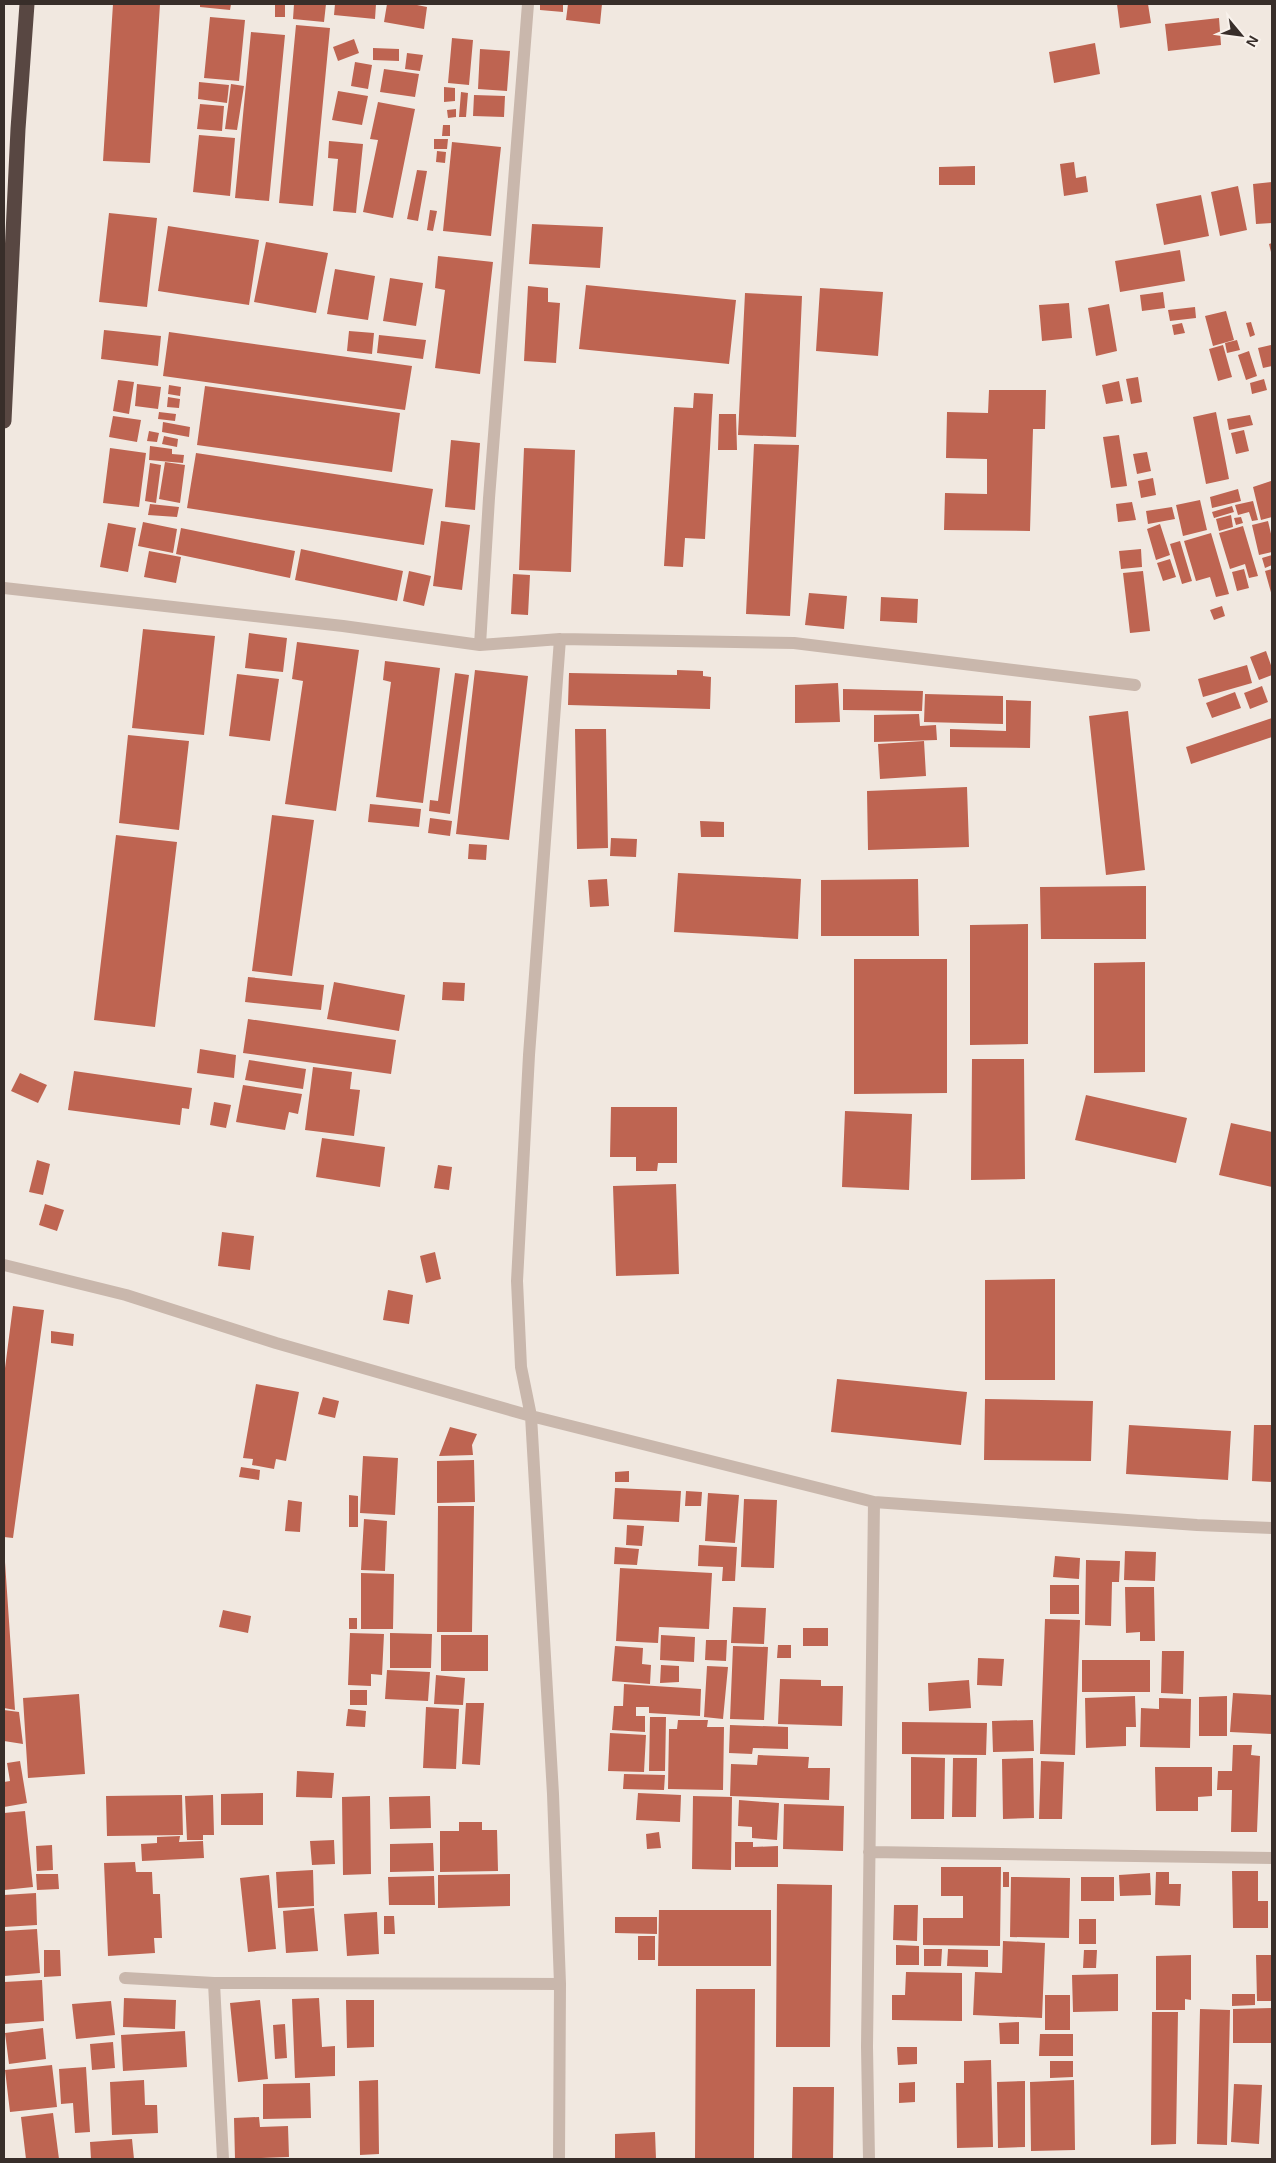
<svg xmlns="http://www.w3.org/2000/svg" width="1276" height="2163" font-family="Arial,sans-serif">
<rect width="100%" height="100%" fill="#f1e8e0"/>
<path fill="#be6451" d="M113,4H160L150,163L103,161Z
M200,4H231L230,10L200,7Z
M275,4H285V17H275Z
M294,4H326L324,22L293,19Z
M335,4H376L375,19L334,15Z
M387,4H412L427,7L424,29L384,22Z
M540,4H563V12L540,10Z
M568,4H602L600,24L566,20Z
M1117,4H1148L1151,23L1120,28Z
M210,17L245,20L239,81L204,78Z
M1219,18L1221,45L1168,51L1165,24Z
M296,25L330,28L313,206L279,203Z
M251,32L285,35L269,201L235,198Z
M452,38L473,40L469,85L448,83Z
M354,39L359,53L338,61L333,47Z
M1095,43L1100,74L1054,83L1049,52Z
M373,48L399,49V61L373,60Z
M480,49L510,51L507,91L478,89Z
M407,53L423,55L420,71L405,69Z
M355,62L372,65L368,89L351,86Z
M384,69L419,74L415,97L380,92Z
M199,82L229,85L227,103L198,99Z
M231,84L244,86L237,130L225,129Z
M444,87L455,88V101L444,102Z
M338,91L368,96L362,125L332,120Z
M461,92L468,93L466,117H459Z
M474,95L505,96L504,117L473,116Z
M378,102L415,109L393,218L363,212L378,140L370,139Z
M200,104L224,106L222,131L197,129Z
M456,109V117L448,118L447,110Z
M443,125H450V136H442Z
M199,135L235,138L230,196L193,192Z
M434,139H448L447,149H434Z
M329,141L363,144L356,213L333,211L338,159L328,158Z
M452,142L501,147L491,236L443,231Z
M437,151L446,152L445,163L436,162Z
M1074,162L1076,178L1086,176L1088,192L1064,196L1060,164Z
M975,166V185H939V167Z
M417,170L427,171L418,221L407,219Z
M1272,182V223L1256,224L1253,184Z
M1238,186L1247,230L1220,236L1211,192Z
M1201,195L1209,236L1164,245L1156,204Z
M430,210L437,211L433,231L427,230Z
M109,213L157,218L147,307L99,302Z
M532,224L603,227L600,268L529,264Z
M168,226L259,240L249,305L158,291Z
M266,242L328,253L316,313L254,302Z
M1272,243V256L1269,244Z
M1180,250L1185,281L1120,292L1115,261Z
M438,256L493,262L480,374L435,368L445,290L435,288Z
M335,269L375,276L368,320L327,314Z
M390,278L423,283L416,326L383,321Z
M586,285L736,300L729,364L579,349Z
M528,286L548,288V302L560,303L556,363L524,361Z
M820,288L883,292L878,356L816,351Z
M1163,292L1165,308L1142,311L1140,295Z
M745,293L802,296L796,437L738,435Z
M1069,303L1072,338L1042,341L1039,305Z
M1109,304L1117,351L1096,356L1088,308Z
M1195,307L1196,318L1170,321L1168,310Z
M1226,311L1234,340L1213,346L1205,316Z
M1251,322L1255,335L1250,337L1246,323Z
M1182,323L1185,333L1174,335L1172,325Z
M104,330L161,336L158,366L101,359Z
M349,331L374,333L372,354L347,351Z
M169,332L412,366L405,410L163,376Z
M379,335L426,340L423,359L377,353Z
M1237,340L1240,350L1227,353L1225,343Z
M1223,345L1232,377L1218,381L1209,349Z
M1271,345L1272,366L1263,368L1258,348Z
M1249,351L1257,376L1246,380L1238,355Z
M1138,377L1142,402L1131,404L1126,379Z
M1264,379L1267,390L1252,394L1250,383Z
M118,380L134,382L129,414L113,411Z
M1119,381L1123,401L1106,404L1102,385Z
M137,384L161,387L158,409L135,406Z
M169,385L181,387L180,396L168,394Z
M205,386L400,413L392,472L197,445Z
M989,390H1046L1045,429H1033L1030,531L944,530L945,493L987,494V459L946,458L947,412L988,413Z
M694,393L713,394L705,539L685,538L683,567L664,566L674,407L693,408Z
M168,397L180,399L179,408L167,407Z
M159,412L176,414L175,421L158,419Z
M1216,412L1229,479L1206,484L1193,417Z
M719,414H736L737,450H718Z
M1250,415L1253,425L1229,430L1227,419Z
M113,416L141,420L137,442L109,437Z
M163,422L190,427L189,437L162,432Z
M1244,430L1249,451L1236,454L1231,433Z
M149,431L159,433L157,442L147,441Z
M1119,435L1127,486L1111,488L1103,437Z
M164,436L178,439L177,447L162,444Z
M451,440L480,443L475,510L445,507Z
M754,444L799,445L790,616L746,614Z
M150,446L172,449V454L184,455L183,463L149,460Z
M110,448L146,453L139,507L103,503Z
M524,448L575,450L571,572L519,570Z
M1147,452L1151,471L1137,474L1133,454Z
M196,453L433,489L424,545L187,508Z
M165,462L185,465L180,503L159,499Z
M150,463L161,465L156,503L145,501Z
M1153,478L1156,495L1141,498L1138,481Z
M1271,481L1272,517L1261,520L1253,487Z
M1238,489L1241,501L1212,508L1210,497Z
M1200,500L1207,530L1183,536L1176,505Z
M1253,501L1258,520L1252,521L1249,512L1238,515L1235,505Z
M1132,502L1136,520L1118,522L1116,504Z
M150,504L179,507L177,517L148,515Z
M1232,506L1234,512L1214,518L1212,512Z
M1172,507L1175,519L1148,524L1146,511Z
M1231,515L1233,527L1219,531L1216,519Z
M1241,517L1243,523L1236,525L1234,518Z
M441,521L470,525L462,590L433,586Z
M1268,521L1272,538V552L1259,555L1252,525Z
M143,522L177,529L173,553L138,546Z
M108,523L136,528L128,572L100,567Z
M1160,524L1170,555L1156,560L1147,529Z
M1243,526L1258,576L1249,578L1245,564L1230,569L1219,533Z
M181,528L295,551L290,578L176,554Z
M1211,533L1229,594L1216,597L1210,577L1196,581L1184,541Z
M1180,541L1192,581L1182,584L1170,544Z
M301,549L403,571L397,601L295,580Z
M1141,549L1142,567L1121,569L1119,551Z
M149,551L181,557L176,583L144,577Z
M1272,555V565L1265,568L1262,558Z
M1170,559L1176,577L1163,581L1157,563Z
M1244,569L1249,588L1237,591L1232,572Z
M1272,569V596L1265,571Z
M409,571L431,576L424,606L403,601Z
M1143,571L1150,631L1130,633L1123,573Z
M513,574L530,575L528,615L511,614Z
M809,593L847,596L844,629L805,625Z
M881,597L918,599L917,623L880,621Z
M1222,606L1225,616L1214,620L1210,610Z
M143,629L215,636L204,735L132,728Z
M249,633L287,638L283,672L245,668Z
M297,642L359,650L336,811L285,804L303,681L292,679Z
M1266,651L1272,668V675L1259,680L1250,657Z
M385,661L440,668L423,803L376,797L391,682L383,680Z
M1247,665L1252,683L1203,697L1198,679Z
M475,670L528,676L509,840L456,834Z
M677,670L703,671V676L711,677L710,709L568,705L569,673L677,675Z
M455,673L469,675L450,814L429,811L430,800L438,801Z
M237,674L279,679L270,741L229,736Z
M838,683L840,722L795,723V685Z
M1262,686L1268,702L1250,709L1244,693Z
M843,689L923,691L922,711L843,710Z
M1235,692L1241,708L1212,718L1206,703Z
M925,694L1003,696V724L924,722Z
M1006,700L1031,701L1030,748L950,747V729L1006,731Z
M1128,711L1145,870L1106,875L1089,716Z
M919,714L920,726L936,725L937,740L874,742V715Z
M1272,718V737L1191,764L1186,747Z
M575,729H606L608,848L577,849Z
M128,735L189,741L179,830L119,823Z
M924,741L926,776L880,779L878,744Z
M967,787L969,847L868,850L867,791Z
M370,804L421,809L419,827L368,822Z
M272,815L314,820L292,976L252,971Z
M430,818L452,821L450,836L428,833Z
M700,821L724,822V837H701Z
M116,835L177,842L155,1027L94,1020Z
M611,838L637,839L636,857L610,856Z
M469,844L487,845L486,860L468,859Z
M678,873L801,879L798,939L674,932Z
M607,879L609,906L590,907L588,880Z
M918,879L919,936H821V880Z
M1146,886V939H1041L1040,887Z
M1028,924V1044L970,1045V925Z
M854,959H947V1093L854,1094Z
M1145,962V1072L1094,1073V963Z
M248,977L324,985L321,1010L245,1002Z
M334,982L405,995L399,1031L327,1019Z
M443,982L465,983L464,1001L442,1000Z
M248,1019L396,1040L391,1074L243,1053Z
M200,1049L236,1055L234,1078L197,1073Z
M972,1059H1024L1025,1179L971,1180Z
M249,1060L306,1069L303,1089L245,1080Z
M313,1067L352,1072L350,1089L360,1090L354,1136L305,1130Z
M74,1071L192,1088L189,1109L182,1108L180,1125L68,1110Z
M20,1073L47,1085L38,1103L11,1091Z
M243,1085L302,1094L298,1114L289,1112L285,1130L236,1122Z
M1086,1095L1187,1118L1176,1163L1075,1140Z
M214,1102L231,1105L226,1128L210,1125Z
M611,1107H677V1163H658L657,1171H636V1157H610Z
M845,1111L912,1114L909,1190L842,1187Z
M1231,1123L1272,1132V1187L1219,1175Z
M322,1138L385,1147L380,1187L316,1177Z
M37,1160L50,1164L43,1195L29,1192Z
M438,1165L452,1167L449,1190L434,1188Z
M676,1184L679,1274L616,1276L613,1186Z
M45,1204L64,1210L57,1231L39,1225Z
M222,1232L254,1236L250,1270L218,1266Z
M435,1252L441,1279L426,1283L420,1256Z
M1055,1279V1380H985V1280Z
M388,1290L413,1295L409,1324L383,1320Z
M13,1306L44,1310L13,1538L4,1537V1376Z
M51,1331L74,1334L73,1346L51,1343Z
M837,1379L967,1392L961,1445L831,1432Z
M256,1384L299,1392L286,1461L276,1459L274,1469L252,1465L253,1459L243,1458Z
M323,1397L339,1401L335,1418L318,1414Z
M985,1399L1093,1401L1091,1461L984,1460Z
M1129,1425L1231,1431L1228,1480L1126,1474Z
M1254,1425H1272V1482L1252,1481Z
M450,1427L477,1434L472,1445L473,1455L439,1456Z
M363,1456L398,1458L395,1515L360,1513Z
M474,1460L475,1502L437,1503V1461Z
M241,1467L260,1470L259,1480L239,1477Z
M629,1471V1482H615V1472Z
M615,1488L681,1491L679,1522L613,1519Z
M686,1491L702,1492L701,1506H685Z
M708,1493L739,1495L735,1543L705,1541Z
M349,1495L358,1496V1527H349Z
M744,1499L777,1500L774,1568L741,1567Z
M288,1500L302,1502L300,1532L285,1531Z
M438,1506H474L472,1632H437Z
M364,1519L387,1521L385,1571L361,1570Z
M627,1525L644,1526L642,1546L626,1545Z
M699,1545L737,1547L735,1581H722L723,1567L698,1566Z
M615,1547L639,1549L637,1565L614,1564Z
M1125,1551L1156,1552L1155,1581L1124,1580Z
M1055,1556L1080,1558L1079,1579L1053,1577Z
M1086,1560L1120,1561L1119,1582H1112L1111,1626L1085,1625Z
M4,1562H5L15,1710L4,1708Z
M620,1568L712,1573L709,1629L659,1627L658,1643L616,1641Z
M361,1573L394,1574L393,1629H361Z
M1050,1585H1079V1614H1050Z
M1125,1587H1154L1155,1641H1140V1632L1126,1633Z
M733,1607L766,1608L764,1644L731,1643Z
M223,1610L251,1616L248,1633L219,1627Z
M349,1618H357V1629H349Z
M1045,1619L1080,1620L1075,1755L1040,1754Z
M803,1628H828V1646H803Z
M350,1633L384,1634L382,1675L371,1674V1686L348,1685Z
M390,1633L432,1634L431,1668H390Z
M441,1635H488V1671H441Z
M661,1635L695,1637L694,1662L660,1660Z
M706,1640H727L726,1661L705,1660Z
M778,1645H791V1658H777Z
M615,1646L643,1648L642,1664L651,1665L650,1684L612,1681Z
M733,1646L768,1647L764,1720L730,1719Z
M1162,1651H1184L1183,1694L1161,1693Z
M978,1658L1004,1659L1002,1686L977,1685Z
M1082,1660H1150V1692H1082Z
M661,1665L679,1666V1682L660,1683Z
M707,1666L728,1667L723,1719L704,1717Z
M387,1670L430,1672L428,1701L385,1699Z
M436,1675L465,1678L463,1705L434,1704Z
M780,1679L821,1680V1686H843L842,1726L778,1724Z
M969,1680L971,1708L929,1711L928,1683Z
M624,1684L701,1689L700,1716L649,1713V1707H636V1716H645V1732L612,1730L614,1706H623Z
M350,1690H367V1705H350Z
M1233,1693L1272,1695V1734L1230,1732Z
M79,1694L85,1774L28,1778L23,1698Z
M1135,1696L1136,1727H1126V1746L1086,1748L1085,1698Z
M1227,1696V1736H1199V1697Z
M1159,1698L1191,1699L1190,1748L1140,1747L1141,1708L1159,1709Z
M466,1703H484L480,1765L462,1764Z
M426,1707L459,1709L456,1769L423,1768Z
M348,1709L366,1711L365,1727L346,1726Z
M4,1710L19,1712L23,1744L4,1741Z
M650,1717H666L665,1771H649Z
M678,1720H708L707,1727H724L723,1790L668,1789L669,1729H677Z
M1033,1720L1034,1751L993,1752L992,1721Z
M902,1722L987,1723L986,1755L902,1754Z
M730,1725L788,1727V1749L753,1748L752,1754L729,1753Z
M610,1733L646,1735L644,1772L608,1771Z
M1233,1745H1252L1251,1755L1260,1756L1257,1832H1231L1232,1790H1217L1218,1771H1232Z
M758,1755L809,1757L808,1768H830L829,1800L730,1796L731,1764L757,1765Z
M911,1757L945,1758L944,1819H911Z
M953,1758H977L976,1817H952Z
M1033,1758L1034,1818L1003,1819L1002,1759Z
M20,1761L27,1803L4,1807V1782L10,1781L7,1763Z
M1041,1761L1064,1762L1062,1819H1039Z
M1155,1767H1212V1796L1198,1797V1811H1156Z
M297,1771L334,1773L332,1798L296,1797Z
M624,1774L665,1775L664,1790L623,1789Z
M263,1793V1825H221V1794Z
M638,1793L681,1795L680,1822L636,1820Z
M182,1795L183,1835L107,1836L106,1796Z
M213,1795L214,1835H203V1840H187L185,1796Z
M370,1796L371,1874L343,1875L342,1797Z
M430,1796L431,1828L390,1829L389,1797Z
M693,1796L732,1797L731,1870L692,1869Z
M739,1800L779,1803L777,1840L752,1838V1827L738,1826Z
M784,1804L844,1806L843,1851L783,1849Z
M25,1811L33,1887L4,1890V1813Z
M459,1822H482V1830H497L498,1871L440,1872V1831H459Z
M659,1832L661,1848L647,1849L646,1834Z
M180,1836L179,1842L203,1841L204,1858L142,1861L141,1844L157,1843V1837Z
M334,1840L335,1864L312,1865L310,1841Z
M735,1842H753V1847L778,1846V1867H735Z
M433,1843L434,1871L390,1872V1844Z
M52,1845L53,1870L37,1871L36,1846Z
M135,1862L136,1872H152L153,1894H160L162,1938H154L155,1953L108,1956L104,1863Z
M941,1867H1001L1000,1946L923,1945V1918H963V1896H941Z
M313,1870L314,1906L278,1908L276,1872Z
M1232,1871H1258V1901H1268V1928H1233Z
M1003,1872H1009V1887H1003Z
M1156,1872H1169V1884H1181L1180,1906L1155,1905Z
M1150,1873L1151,1895L1120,1896L1119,1875Z
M36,1874H58L59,1889L37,1890Z
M510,1874V1906L438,1908V1875Z
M269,1875L276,1949L248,1952L240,1878Z
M434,1876L435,1905H389L388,1877Z
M1011,1877L1070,1878L1069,1938L1010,1937Z
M1081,1877H1114V1901H1081Z
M777,1884L832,1885L830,2047H776Z
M36,1893L37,1925L4,1927V1895Z
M894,1905H918L917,1941L893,1940Z
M314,1908L318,1951L286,1953L283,1911Z
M659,1910H771V1966H658Z
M377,1912L379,1954L347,1956L344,1914Z
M384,1916H394L395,1934H384Z
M615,1917H657V1934L615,1933Z
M1079,1919H1096V1944H1079Z
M37,1929L40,1973L4,1976V1931Z
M638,1936H655V1960H638Z
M1003,1941L1045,1943L1042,2018L973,2015L975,1972L1002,1973Z
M896,1945L919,1946V1965H896Z
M924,1949H942L941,1966H924Z
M948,1949L988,1950V1967L947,1966Z
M44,1950H60L61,1976L44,1977Z
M1084,1950H1097L1096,1968H1083Z
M1191,1955V2000L1185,1999V2010H1156V1956Z
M1256,1955H1272V2001H1257Z
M906,1972L962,1973V2021L892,2020V1995H905Z
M1118,1974V2011L1073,2012L1072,1975Z
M42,1980L44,2021L4,2024V1982Z
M696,1989H755L754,2158L695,2159Z
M1232,1994H1255V2005L1232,2006Z
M1045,1995H1070V2030H1045Z
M124,1998L176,2000L175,2029L123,2027Z
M319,1998L322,2047L335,2046V2076L295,2078L292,1999Z
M260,2000L268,2079L238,2082L230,2003Z
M346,2000H374V2047L347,2048Z
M111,2001L115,2035L76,2039L72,2004Z
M1272,2008V2043H1233V2009Z
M1200,2009L1230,2010L1227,2145L1197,2144Z
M1152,2012H1178L1176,2144L1151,2145Z
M1019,2022V2044H1000L999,2023Z
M285,2024L287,2058L275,2059L273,2025Z
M43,2028L46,2059L9,2064L5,2033Z
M185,2031L187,2067L123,2071L121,2035Z
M1040,2034H1073V2056H1039Z
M113,2042L115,2068L92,2070L90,2044Z
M897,2047H917V2064L898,2065Z
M991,2060L993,2147L957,2148L956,2083H964V2061Z
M1050,2061H1073V2077L1050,2078Z
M52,2065L57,2107L10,2112L5,2070Z
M86,2067L90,2132L75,2133L73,2103L61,2104L59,2069Z
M144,2080L145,2105H157L158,2133L112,2135L110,2082Z
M378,2080L379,2154L360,2155L359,2081Z
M1074,2080L1075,2150L1031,2151L1030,2082Z
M1025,2081V2147L998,2148L997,2082Z
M915,2082V2102L899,2103V2083Z
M310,2083L311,2118L263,2119V2084Z
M1234,2084L1262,2085L1259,2144L1231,2142Z
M793,2087H834L833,2159H792Z
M53,2113L59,2159H26L21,2117Z
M259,2117L260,2127L288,2126L289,2157L235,2159L234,2118Z
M655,2132L656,2159H615V2134Z
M132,2139L134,2159H91L90,2142Z"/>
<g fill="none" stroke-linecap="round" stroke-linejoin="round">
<path stroke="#c9b7ac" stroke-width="12" d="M4,588L343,626L480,645L560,639L794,643L1135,685
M480,645L489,498L528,4
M4,1265L126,1295L276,1343L531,1416L874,1502L1197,1525L1272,1528
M869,1852L1272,1858
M125,1978L214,1983L560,1984
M214,1983L223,2159
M559,2159L560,1984L553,1794L531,1416L521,1367L517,1281L529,1055L560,639
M869,2159L867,2047L874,1502"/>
<path stroke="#584742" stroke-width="15" d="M4,421L18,129L27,4"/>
</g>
<rect width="1276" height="2163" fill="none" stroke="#382e2a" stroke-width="10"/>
<g transform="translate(1241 35) rotate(119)" stroke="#f9f2ec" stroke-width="4" paint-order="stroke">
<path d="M0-4L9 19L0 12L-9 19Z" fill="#382e2a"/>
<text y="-8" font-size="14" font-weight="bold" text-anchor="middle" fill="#382e2a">N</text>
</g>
</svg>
